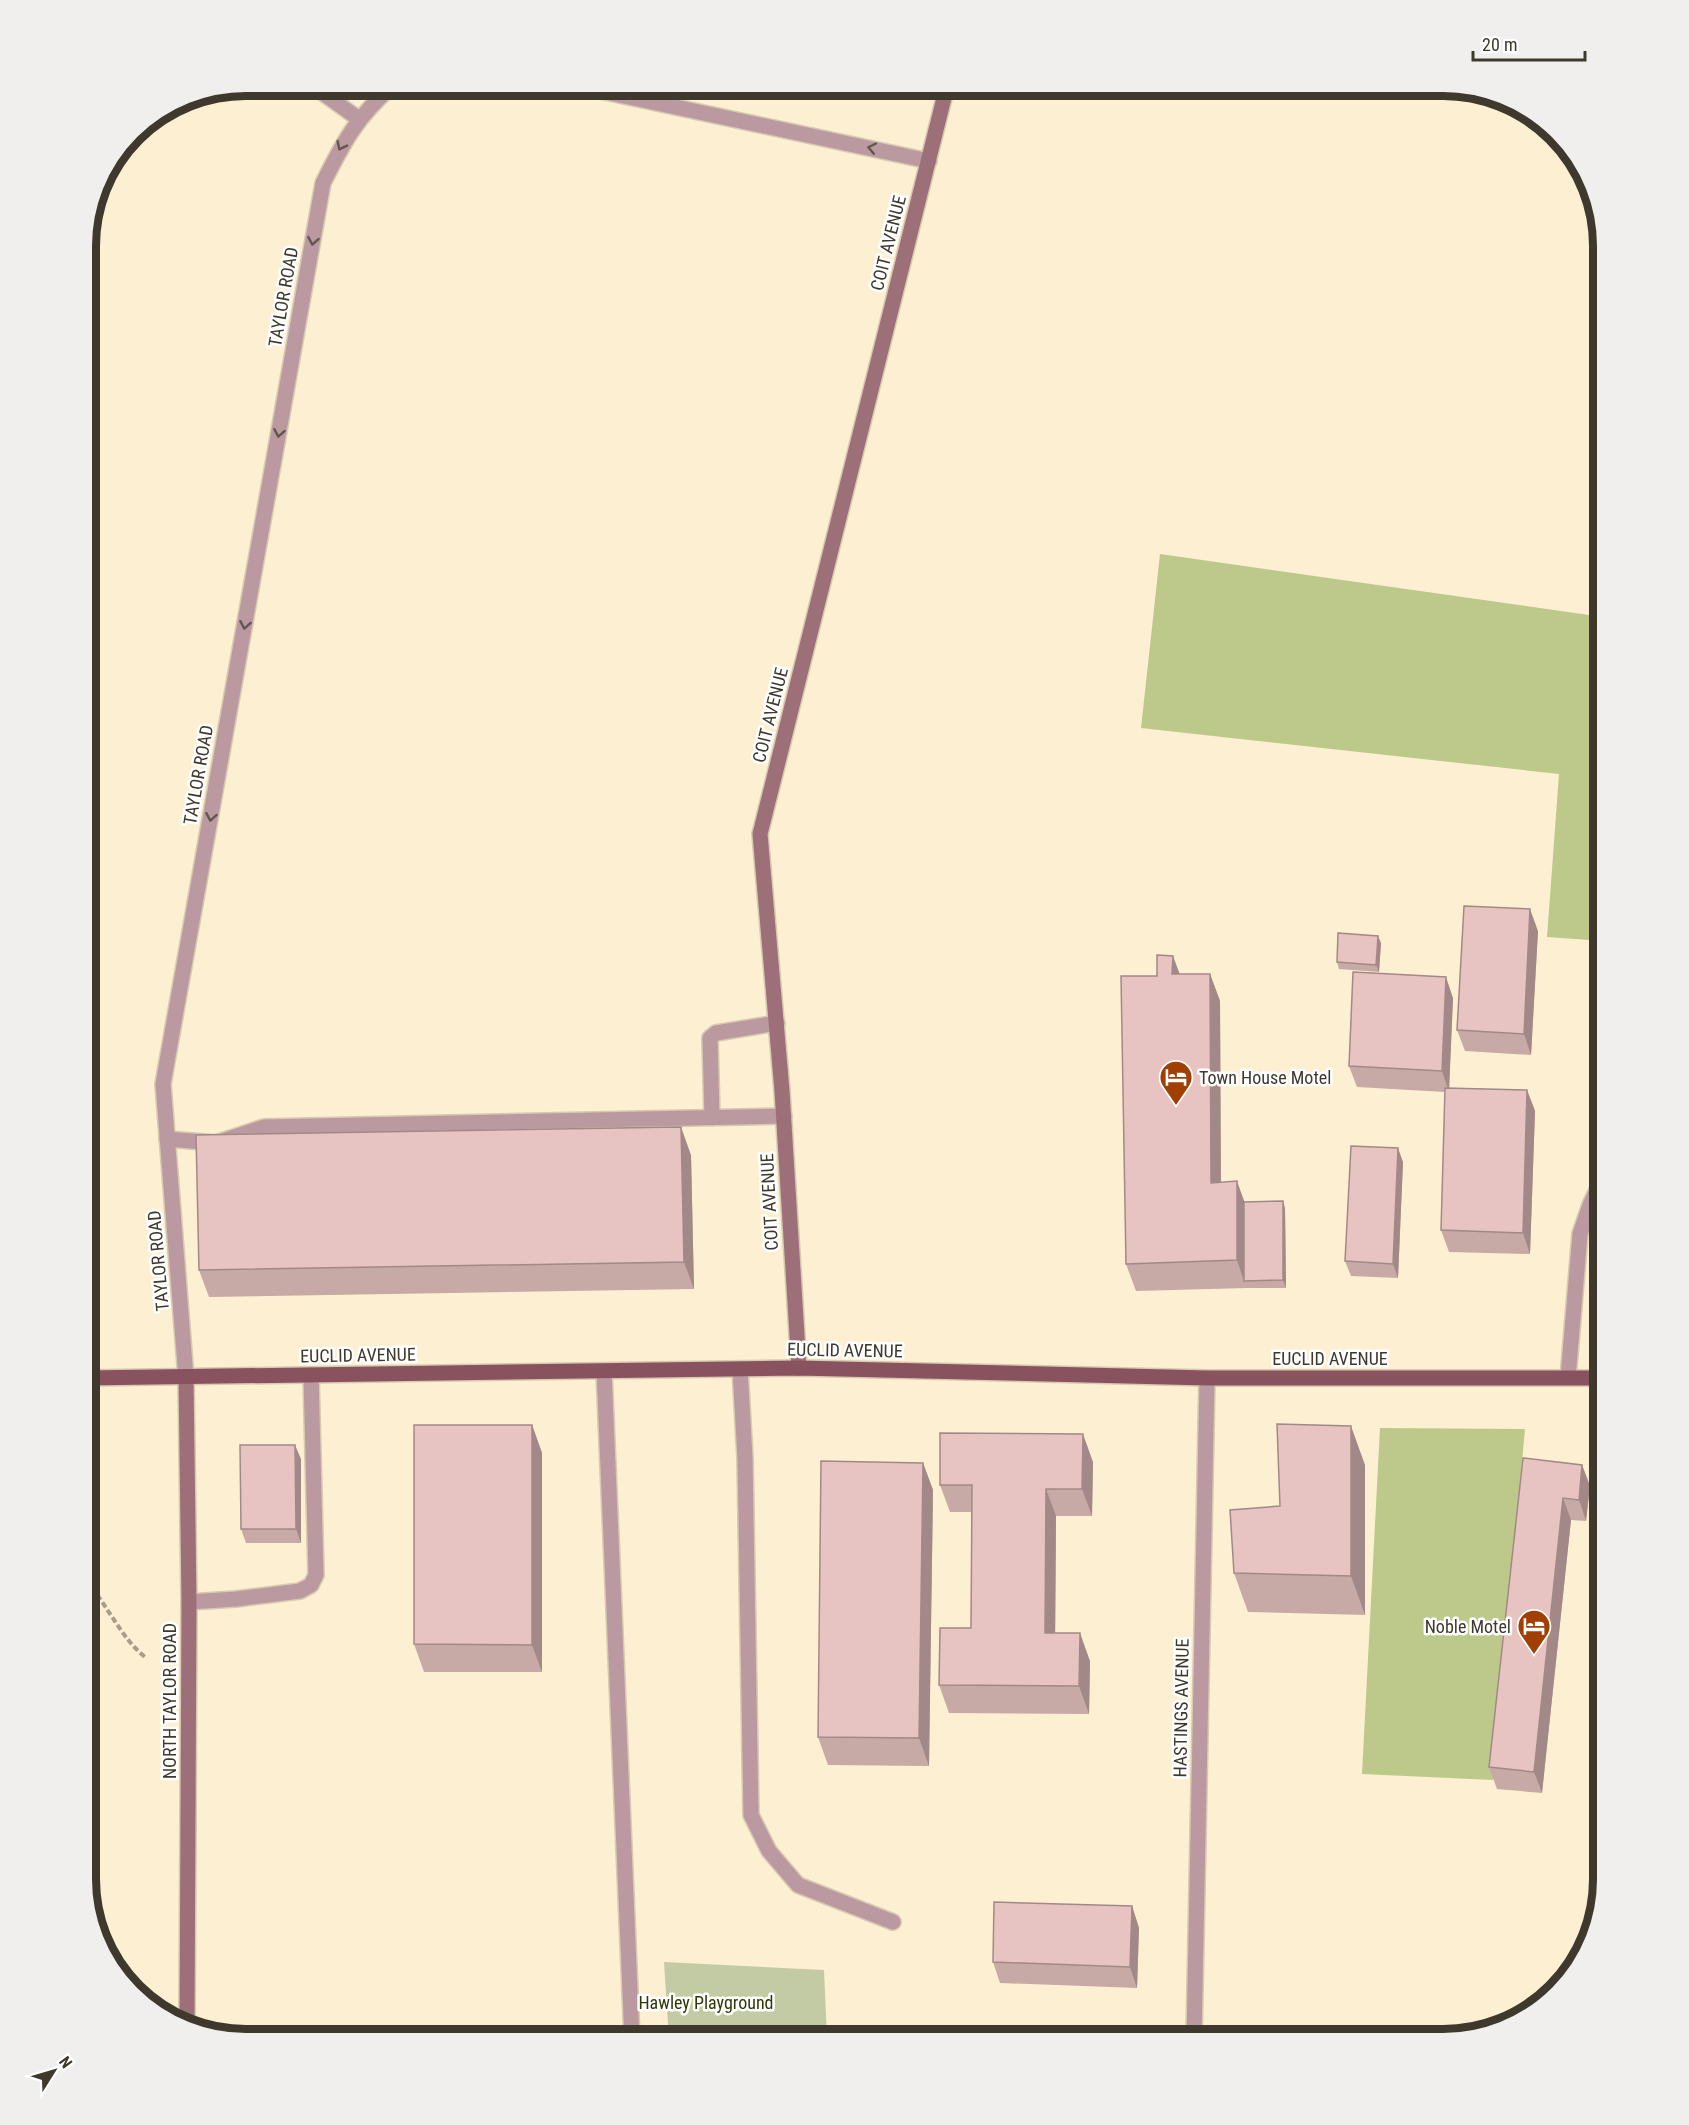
<svg xmlns="http://www.w3.org/2000/svg" width="1689" height="2125" font-family="'Roboto Condensed',sans-serif">
<rect width="100%" height="100%" fill="#fdefd2"/>
<path fill="#c2cba3" d="M664,1962L824,1970L827,2039H669Z"/>
<path fill="#bcc98a" d="M1160,554L1603,617V941L1547,937L1559,774L1141,728Z
M1380,1428L1525,1429L1493,1780L1362,1774Z"/>
<g fill="none" stroke-linecap="round" stroke-linejoin="round">
<defs>
<path id="lane" d="M313,86L359,119
M712,1118L710,1038L716,1033L777,1023
M167,1139L216,1143L264,1127L784,1116
M740,1369L745,1458L751,1815L769,1851L798,1885L893,1922
M604,1371L632,2039
M1568,1378L1580,1234L1590,1205L1603,1178
M189,1602L236,1599L300,1591L311,1585L316,1575L311,1375"/>
<path id="street" d="M577,86L929,161
M186,1378L163,1084L323,183C344,141 357,117 392,86
M1194,2039L1207,1378"/>
<path id="secondary" d="M799,1368L782,1091L760,834L947,86
M186,1378L189,1602L187,2024"/>
<path id="primary" d="M86,1378L799,1368L1207,1378H1603"/>
</defs>
<use href="#lane" stroke="#d7cab1" stroke-width="18"/>
<use href="#street" stroke="#d7cab1" stroke-width="18"/>
<use href="#secondary" stroke="#d7cab1" stroke-width="18"/>
<use href="#primary" stroke="#d7cab1" stroke-width="18"/>
<path stroke="#a89d88" stroke-width="4" stroke-dasharray="6 3" stroke-linecap="butt" d="M86,1581C107,1604 121,1638 145,1657"/>
<use href="#lane" stroke="#ba9aa0" stroke-width="15"/>
<use href="#street" stroke="#ba9aa0" stroke-width="15"/>
<use href="#secondary" stroke="#9d7079" stroke-width="15"/>
<use href="#primary" stroke="#88525e" stroke-width="15"/>
</g>
<path fill="#c7a9a6" d="M1538,931L1531,1055L1465,1051L1457,1030Z
M1381,943L1379,972L1339,969L1337,962Z
M1173,956L1179,974H1210L1220,1001L1221,1182L1244,1202L1285,1208L1286,1288H1247L1136,1291L1126,1264L1157,976Z
M1453,998L1449,1088L1527,1090L1535,1111L1530,1254L1449,1252L1441,1230L1445,1092L1357,1087L1349,1066Z
M691,1155L694,1289L209,1297L199,1270Z
M1403,1162L1398,1278L1351,1276L1345,1261Z
M532,1425L542,1453V1672H424L414,1644Z
M1523,1458L1582,1465L1590,1486L1586,1521L1571,1520L1542,1793L1497,1789L1489,1767Z
M301,1459V1543H246L241,1529Z
M1093,1462L1092,1516H1056L1055,1633L1090,1661L1089,1714L949,1713L939,1685L971,1628V1512H950L940,1485Z
M923,1463L933,1490L929,1766L828,1765L818,1737Z
M1365,1465V1615L1248,1612L1234,1573L1280,1506Z
M1132,1906L1139,1928L1137,1988L1000,1983L993,1962Z"/>
<path fill="#a28987" d="M1530,909L1538,931L1531,1055L1524,1034Z
M1378,936L1381,943L1379,972L1376,965Z
M1173,956L1183,983L1172,974Z
M1210,974L1220,1001L1221,1211L1211,1183Z
M1446,977L1453,998L1449,1092L1442,1071Z
M1527,1090L1535,1111L1530,1254L1523,1233Z
M681,1127L691,1155L694,1289L684,1262Z
M1398,1148L1403,1162L1398,1278L1393,1264Z
M1237,1181L1247,1209L1244,1281L1237,1260Z
M1283,1201L1285,1208L1286,1288L1283,1280Z
M532,1425L542,1453V1672L532,1645Z
M1351,1426L1365,1465V1615L1351,1576Z
M1083,1434L1093,1462L1092,1516L1082,1489Z
M295,1445L301,1459V1543L296,1529Z
M923,1463L933,1490L929,1766L919,1738Z
M1582,1465L1590,1486L1586,1521L1579,1500Z
M1046,1489L1056,1516L1055,1661L1045,1633Z
M1563,1498L1571,1520L1542,1793L1534,1772Z
M1080,1633L1090,1661L1089,1714L1079,1686Z
M1132,1906L1139,1928L1137,1988L1130,1967Z"/>
<path fill="#e7c4c1" stroke="#a28987" stroke-width="1.5" d="M1464,906L1530,909L1524,1034L1457,1030Z
M1338,933L1378,936L1376,965L1337,962Z
M1157,955L1173,956L1172,974H1210L1211,1183L1237,1181V1260L1126,1264L1121,976H1157Z
M1353,972L1446,977L1442,1071L1349,1066Z
M1445,1088L1527,1090L1523,1233L1441,1230Z
M681,1127L684,1262L199,1270L196,1135Z
M1351,1146L1398,1148L1393,1264L1345,1261Z
M1283,1201V1280L1244,1281V1202Z
M1277,1424L1351,1426V1576L1234,1573L1230,1510L1280,1506Z
M414,1425H532V1645L414,1644Z
M940,1433L1083,1434L1082,1489H1046L1045,1633H1080L1079,1686L939,1685L940,1628H971L972,1485H940Z
M240,1445H295L296,1529H241Z
M1523,1458L1582,1465L1579,1500L1563,1498L1534,1772L1489,1767Z
M821,1461L923,1463L919,1738L818,1737Z
M994,1902L1132,1906L1130,1967L993,1962Z"/>
<defs><path id="oneway-chevron" d="M-2-3.5L2.5 0L-2 3.5" fill="none" stroke-width="1.6" stroke-linecap="round" stroke-linejoin="round" transform="scale(1.5)"/></defs>
<g stroke="#635550">
<use href="#oneway-chevron" transform="translate(341 146) rotate(116)"/>
<use href="#oneway-chevron" transform="translate(872 148) rotate(-168)"/>
<use href="#oneway-chevron" transform="translate(313 241) rotate(100)"/>
<use href="#oneway-chevron" transform="translate(279 433) rotate(100)"/>
<use href="#oneway-chevron" transform="translate(245 625) rotate(100)"/>
<use href="#oneway-chevron" transform="translate(211 817) rotate(100)"/>
</g>
<defs>
<symbol id="hotel-pin" viewBox="-11 -11 22 30"><path d="M0 17L-7.5 6A9.5 9.5 0 1 1 7.5 6Z" fill="#a13e02" stroke="#fff"/><path d="M-6-4.5h1.5V1H6V5H4.5V3h-9V5H-6ZM-4 0a1.8 1.8 0 1 1 3.6 0ZM.5 0V-2.5h3Q6-2.5 6 0Z" fill="#fff"/></symbol>
</defs>
<g fill-rule="evenodd">
<use href="#hotel-pin" x="1157" y="1058" width="38" height="52"/>
<use href="#hotel-pin" x="1515" y="1607" width="38" height="52"/>
</g>
<g text-anchor="middle" dominant-baseline="central" stroke-width="5" stroke-linejoin="round" paint-order="stroke">
<g font-size="18" fill="#3e382d" stroke="#fff">
<text transform="translate(888 243) rotate(-76)">COIT AVENUE</text>
<text transform="translate(283 297) rotate(-80)">TAYLOR ROAD</text>
<text transform="translate(770 715) rotate(-76)">COIT AVENUE</text>
<text transform="translate(198 775) rotate(-80)">TAYLOR ROAD</text>
<text transform="translate(769 1202) rotate(-93)">COIT AVENUE</text>
<text transform="translate(158 1261) rotate(-95)">TAYLOR ROAD</text>
<text transform="translate(845 1350) rotate(1)">EUCLID AVENUE</text>
<text transform="translate(358 1355) rotate(-1)">EUCLID AVENUE</text>
<text x="1330" y="1358">EUCLID AVENUE</text>
<text transform="translate(169 1701) rotate(-90)">NORTH TAYLOR ROAD</text>
<text transform="translate(1181 1708) rotate(-89)">HASTINGS AVENUE</text>
</g>
<g font-size="18" fill="#3e382d" stroke="#fff" text-anchor="start">
<text x="1199" y="1077">Town House Motel</text>
<text x="1511" y="1626" text-anchor="end">Noble Motel</text>
</g>
<g font-size="18" fill="#303806" stroke="#fff">
<text x="706" y="2002">Hawley Playground</text>
</g>
</g>
<path d="M0 0H1689V2125H0ZM246 96H1443A150 150 0 0 1 1593 246V1879A150 150 0 0 1 1443 2029H246A150 150 0 0 1 96 1879V246A150 150 0 0 1 246 96Z" fill="#f0efee" fill-rule="evenodd"/>
<path fill="none" stroke="#3e382d" stroke-width="8" d="M246 96H1443A150 150 0 0 1 1593 246V1879A150 150 0 0 1 1443 2029H246A150 150 0 0 1 96 1879V246A150 150 0 0 1 246 96Z"/>
<g transform="translate(54 2071) rotate(53)" stroke="#ffffff" stroke-width="4.5" paint-order="stroke">
<path d="M0-4.5L10 22L0 15L-10 22Z" fill="#3e382d"/>
<text y="-9" font-size="16" font-weight="bold" text-anchor="middle" fill="#3e382d">N</text>
</g>
<path d="M1473 51v9h112v-9" fill="none" stroke="#3e382d" stroke-width="3"/>
<text x="1482" y="51" font-size="18" fill="#3e382d" stroke="#ffffff" stroke-width="4.5" paint-order="stroke">20 m</text>
</svg>
